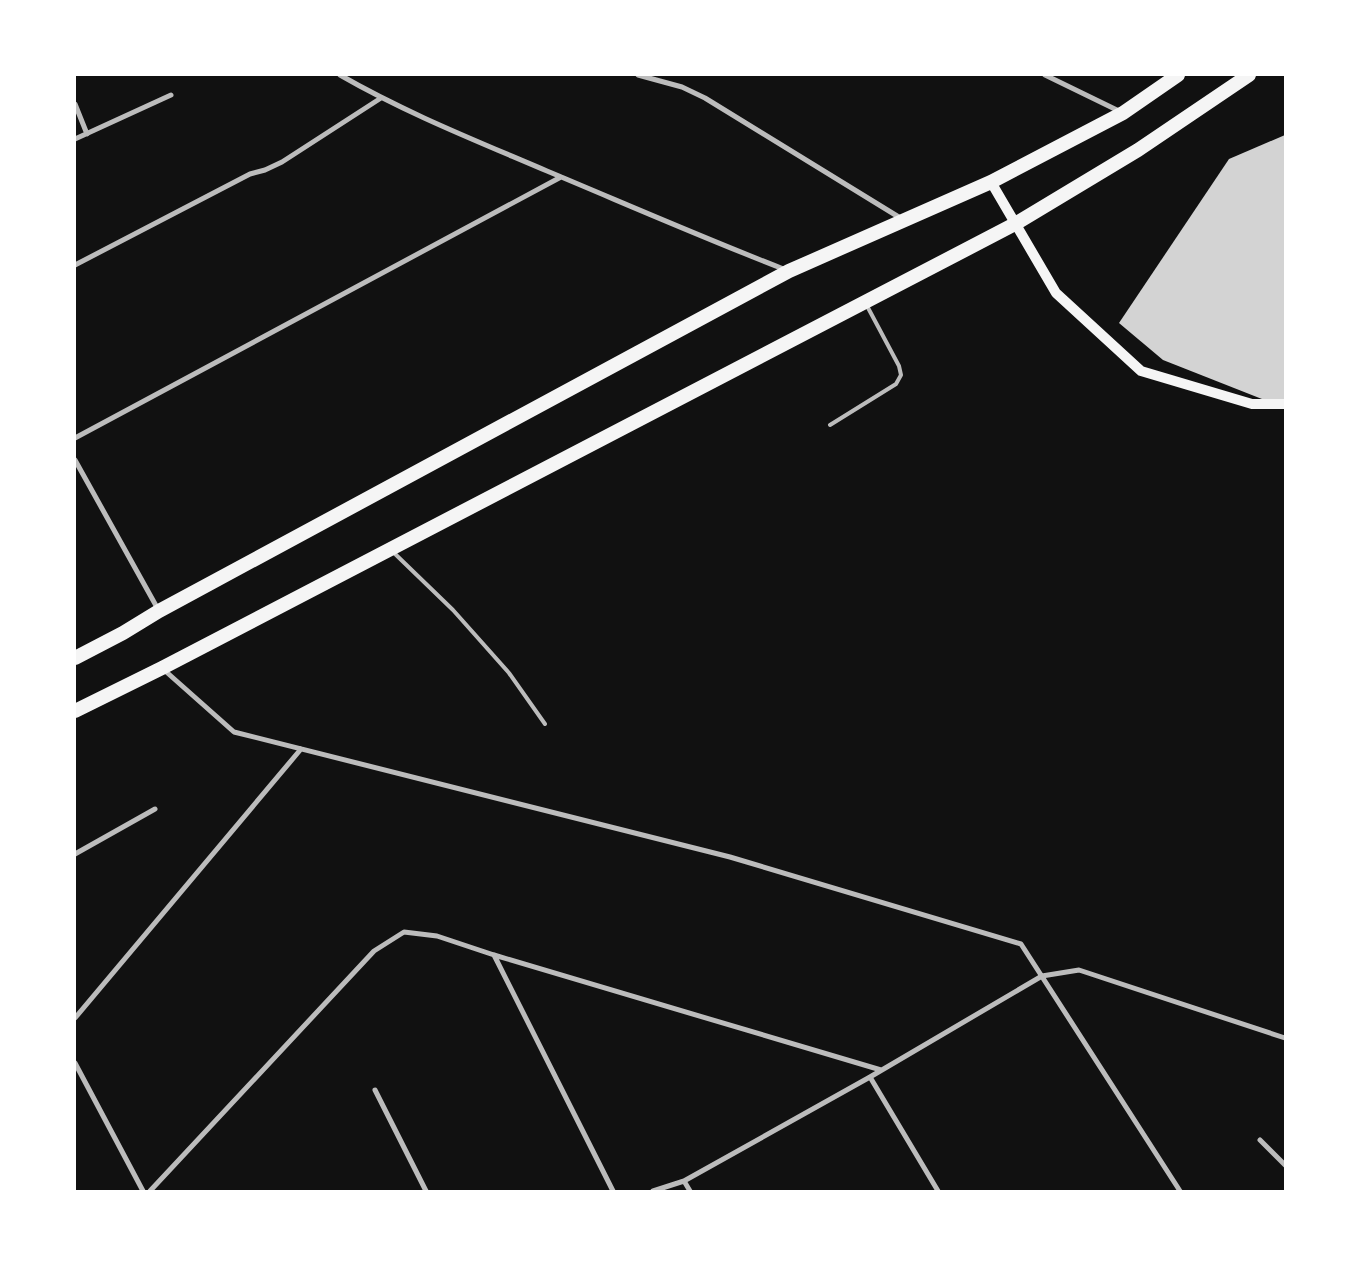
<svg xmlns="http://www.w3.org/2000/svg" width="1360" height="1266" font-family="'Archivo Narrow',sans-serif">
<rect width="100%" height="100%" fill="#111"/>
<path fill="#d3d3d3" d="M1285,135V401H1267L1163,360L1119,323L1229,159Z"/>
<g fill="none" stroke-linecap="round" stroke-linejoin="round">
<path stroke="#bcbcbc" stroke-width="4" d="M830,425L896,384L901,375L899,366L866,304
M392,551L453,610L509,673L545,724"/>
<path stroke="#bcbcbc" stroke-width="5" d="M340,75C406,113 477,141 547,171C626,204 706,239 786,270
M638,75L682,87L705,98L902,219
M1045,75L1121,112
M75,104L87,134
M75,139L171,95
M75,265L250,174L265,170L282,162L381,98
M75,438L561,177
M75,460L159,611
M163,669L234,732L730,857L1021,944L1180,1191
M75,854L155,809
M494,955L613,1191
M75,1018L301,749
M75,1063L143,1191
M870,1077L1042,976L1079,970L1285,1038
M375,1090L426,1191
M1260,1140L1285,1165
M684,1181L690,1191
M150,1191L374,951L404,932L437,936L494,955L881,1070
M653,1191L684,1181L870,1077L938,1191"/>
<path stroke="#f5f5f5" stroke-width="10" d="M991,182L1056,293L1141,371L1252,404H1285"/>
<path stroke="#f5f5f5" stroke-width="14" d="M75,658L123,633L159,611L789,271L991,182L1123,113L1178,75
M75,711L162,668L1015,224L1138,150L1249,75"/>
</g>
<rect width="1360" height="1266" fill="none" stroke="#ffffff" stroke-width="152"/>
</svg>
